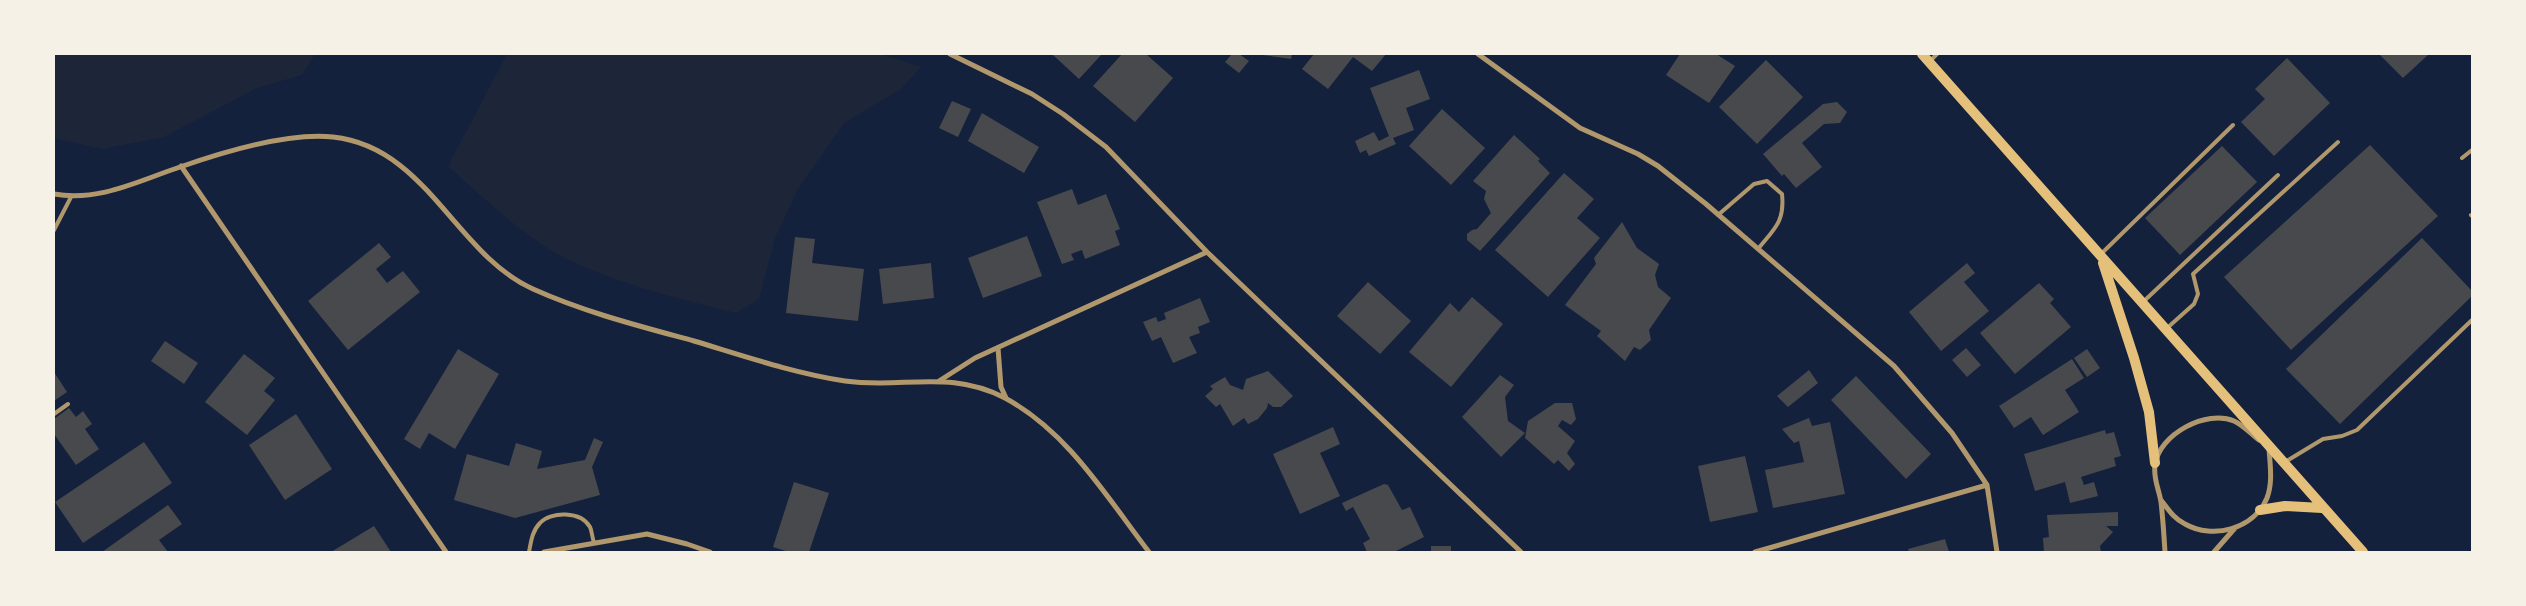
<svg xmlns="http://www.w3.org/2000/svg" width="2526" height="606" font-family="'DejaVu Sans',sans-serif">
<rect width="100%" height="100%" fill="#14213d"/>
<path fill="#1d2539" d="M54,54H315L302,75L257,88L164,137L102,149L54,138Z
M507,54H881L921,67L901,89L844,123L798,189L775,238L759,299L736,313C680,299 622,285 569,260C527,240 483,197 448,166Z"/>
<path fill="#48494c" d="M1052,54H1102L1079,79Z
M1122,54H1146L1173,78L1135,122L1093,86Z
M1232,54H1239L1249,61L1239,73L1225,62Z
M1255,54H1292L1291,59Z
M1314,54H1386L1372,71L1353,57L1328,89L1302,69Z
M1680,54H1716L1735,66L1709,103L1666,75Z
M2379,54H2429L2403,78Z
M2287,58L2330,103L2274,156L2241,122L2265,99L2255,89Z
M1766,60L1803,97L1757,144L1719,107Z
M1419,70L1430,99L1406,108L1414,130L1393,138L1396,144L1369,156L1366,150L1360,153L1355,141L1374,132L1379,141L1389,136L1370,88Z
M952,101L971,109L958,137L939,128Z
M1837,102L1847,112L1840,123L1824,124L1802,143L1822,167L1796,188L1784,174L1782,176L1763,154L1823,104Z
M1442,109L1485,148L1451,185L1409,146Z
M982,113L1039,147L1024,173L968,141Z
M1514,135L1540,159L1538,161L1550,173L1480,251L1467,240V234L1472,230L1477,229L1491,213L1484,199L1486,191L1473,181Z
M2370,145L2438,216L2291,350L2224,277Z
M2222,146L2257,182L2180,255L2145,218Z
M1564,173L1594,199L1577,218L1600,238L1548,297L1495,250Z
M1072,189L1078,205L1106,194L1120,229L1115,231L1120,245L1085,259L1082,250L1071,254L1074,260L1062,264L1037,202Z
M1622,222L1637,248L1659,264L1655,275L1658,287L1671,298L1649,330L1651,340L1640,350L1634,347L1625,361L1597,336L1601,331L1565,305L1596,264L1594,258Z
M1027,236L1042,276L983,298L968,258Z
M795,237L815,239L812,263L864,269L858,321L786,313Z
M2422,238L2472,291V296L2340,424L2286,369Z
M379,243L391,257L376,269L387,283L403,271L420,292L348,350L308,301Z
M931,263L934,298L883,304L879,269Z
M1967,263L1975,273L1964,282L1989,311L1941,351L1909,312Z
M1368,282L1411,321L1380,354L1337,316Z
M2039,283L2054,299L2050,303L2071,327L2015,374L1980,333Z
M1472,297L1503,324L1451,387L1409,352L1450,303L1459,312Z
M1200,298L1210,322L1198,327L1200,333L1189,337L1197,353L1173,363L1161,337L1152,341L1143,322L1156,317L1158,322L1166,319L1164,313Z
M165,341L198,363L184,384L151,361Z
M1966,348L1981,365L1967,377L1952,360Z
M458,349L499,374L455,449L429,433L420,449L404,439Z
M2087,349L2100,368L2087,377L2074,358Z
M244,354L275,378L264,391L275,400L247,435L205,402Z
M2072,359L2084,378L2065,390L2079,412L2043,435L2031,417L2014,428L1999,406Z
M1809,370L1818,383L1788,407L1777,396Z
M1268,371L1293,396L1281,407H1273L1268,403L1267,408L1258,419L1248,424L1244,418L1233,426L1220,404L1216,407L1205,396L1213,389L1210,386L1225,377L1230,385L1243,390L1246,379Z
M54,372L67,392L54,401Z
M1500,375L1514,385L1505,397L1508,421L1525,433L1501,457L1462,417Z
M1856,376L1931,454L1906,479L1831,400Z
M1555,403H1572L1576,419L1571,425L1562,420L1558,426L1575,441L1567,453L1575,464L1569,471L1558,460L1554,464L1525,438L1528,421Z
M69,408L76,417L83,411L92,424L85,429L99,449L76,465L54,434V419Z
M296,414L332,469L285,500L249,445Z
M1809,418L1812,426L1830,422L1845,494L1773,508L1765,470L1804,462L1799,441L1794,443L1782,429Z
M1333,427L1340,444L1320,453L1340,496L1300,514L1273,454Z
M2105,430L2106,434L2114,432L2121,456L2114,458L2116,466L2081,477L2084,485L2094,482L2098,496L2070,503L2065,482L2035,491L2024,454Z
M594,438L603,442L592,467L600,495L515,518L454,500L467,454L509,466L516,443L542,451L537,469L585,460Z
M144,442L172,483L83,543L55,502Z
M1745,456L1758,512L1710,522L1698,466Z
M794,482L829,493L809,552H789L773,547Z
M1384,484L1388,485L1402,510L1410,507L1424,537L1394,552H1367L1363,543L1370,539L1353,507L1346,511L1342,503Z
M168,505L182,524L159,540L168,552H102Z
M2118,512V526H2106L2113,532L2100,546L2101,552H2044L2043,538L2049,537L2047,515Z
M374,526L391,552H331Z
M1945,539L1949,552H1909L1908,549Z
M1431,546H1451V552H1431Z"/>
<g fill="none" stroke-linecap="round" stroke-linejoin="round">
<path stroke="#b1986c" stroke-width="4" d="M1930,61L1937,54
M2462,158L2472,150
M1718,215L1754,184L1767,181L1782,194C1785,222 1774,229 1758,249
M2471,215L2472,216
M54,230L71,197
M2100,255L2233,125
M2143,302L2278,175
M2166,329L2194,304L2198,294L2193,274L2338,142
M54,414L68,404
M2285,462L2323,439L2342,436L2357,430L2472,320
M529,552C531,542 532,531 540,523C551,511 581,511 590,527C592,531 592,538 594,542"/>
<path stroke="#b1986c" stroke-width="5" d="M950,54L1032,94L1063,114L1106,147L1207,252L1521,552
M1478,54L1580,128L1638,154L1658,166L1706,204L1894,366L1952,433L1987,485L1997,552
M181,166L446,552
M54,194C99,202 138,181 180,167C223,152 288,132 333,137C427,147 455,254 533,289C584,312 639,326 694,341C744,356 793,373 845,381C902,389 950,369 1005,398C1068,432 1106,496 1149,552
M998,348L1001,387L1006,398
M939,381L975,358L1207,252
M2161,500C2168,509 2174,519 2185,524C2213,540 2254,529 2267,498C2273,482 2270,465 2269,448
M544,552L647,534L687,544L710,552
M1755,552L1987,485
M2165,552C2164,536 2163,519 2161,502C2159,489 2153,479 2155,465C2159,434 2207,409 2234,421C2243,425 2251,434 2259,440
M2214,552L2235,528"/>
<path stroke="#e5c07b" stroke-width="10" d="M1922,54L2363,552
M2103,263L2134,358L2149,412L2155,463
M2260,510L2285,506L2322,508"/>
</g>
<rect width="2526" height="606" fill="none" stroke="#f6f1e7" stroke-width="110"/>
</svg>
